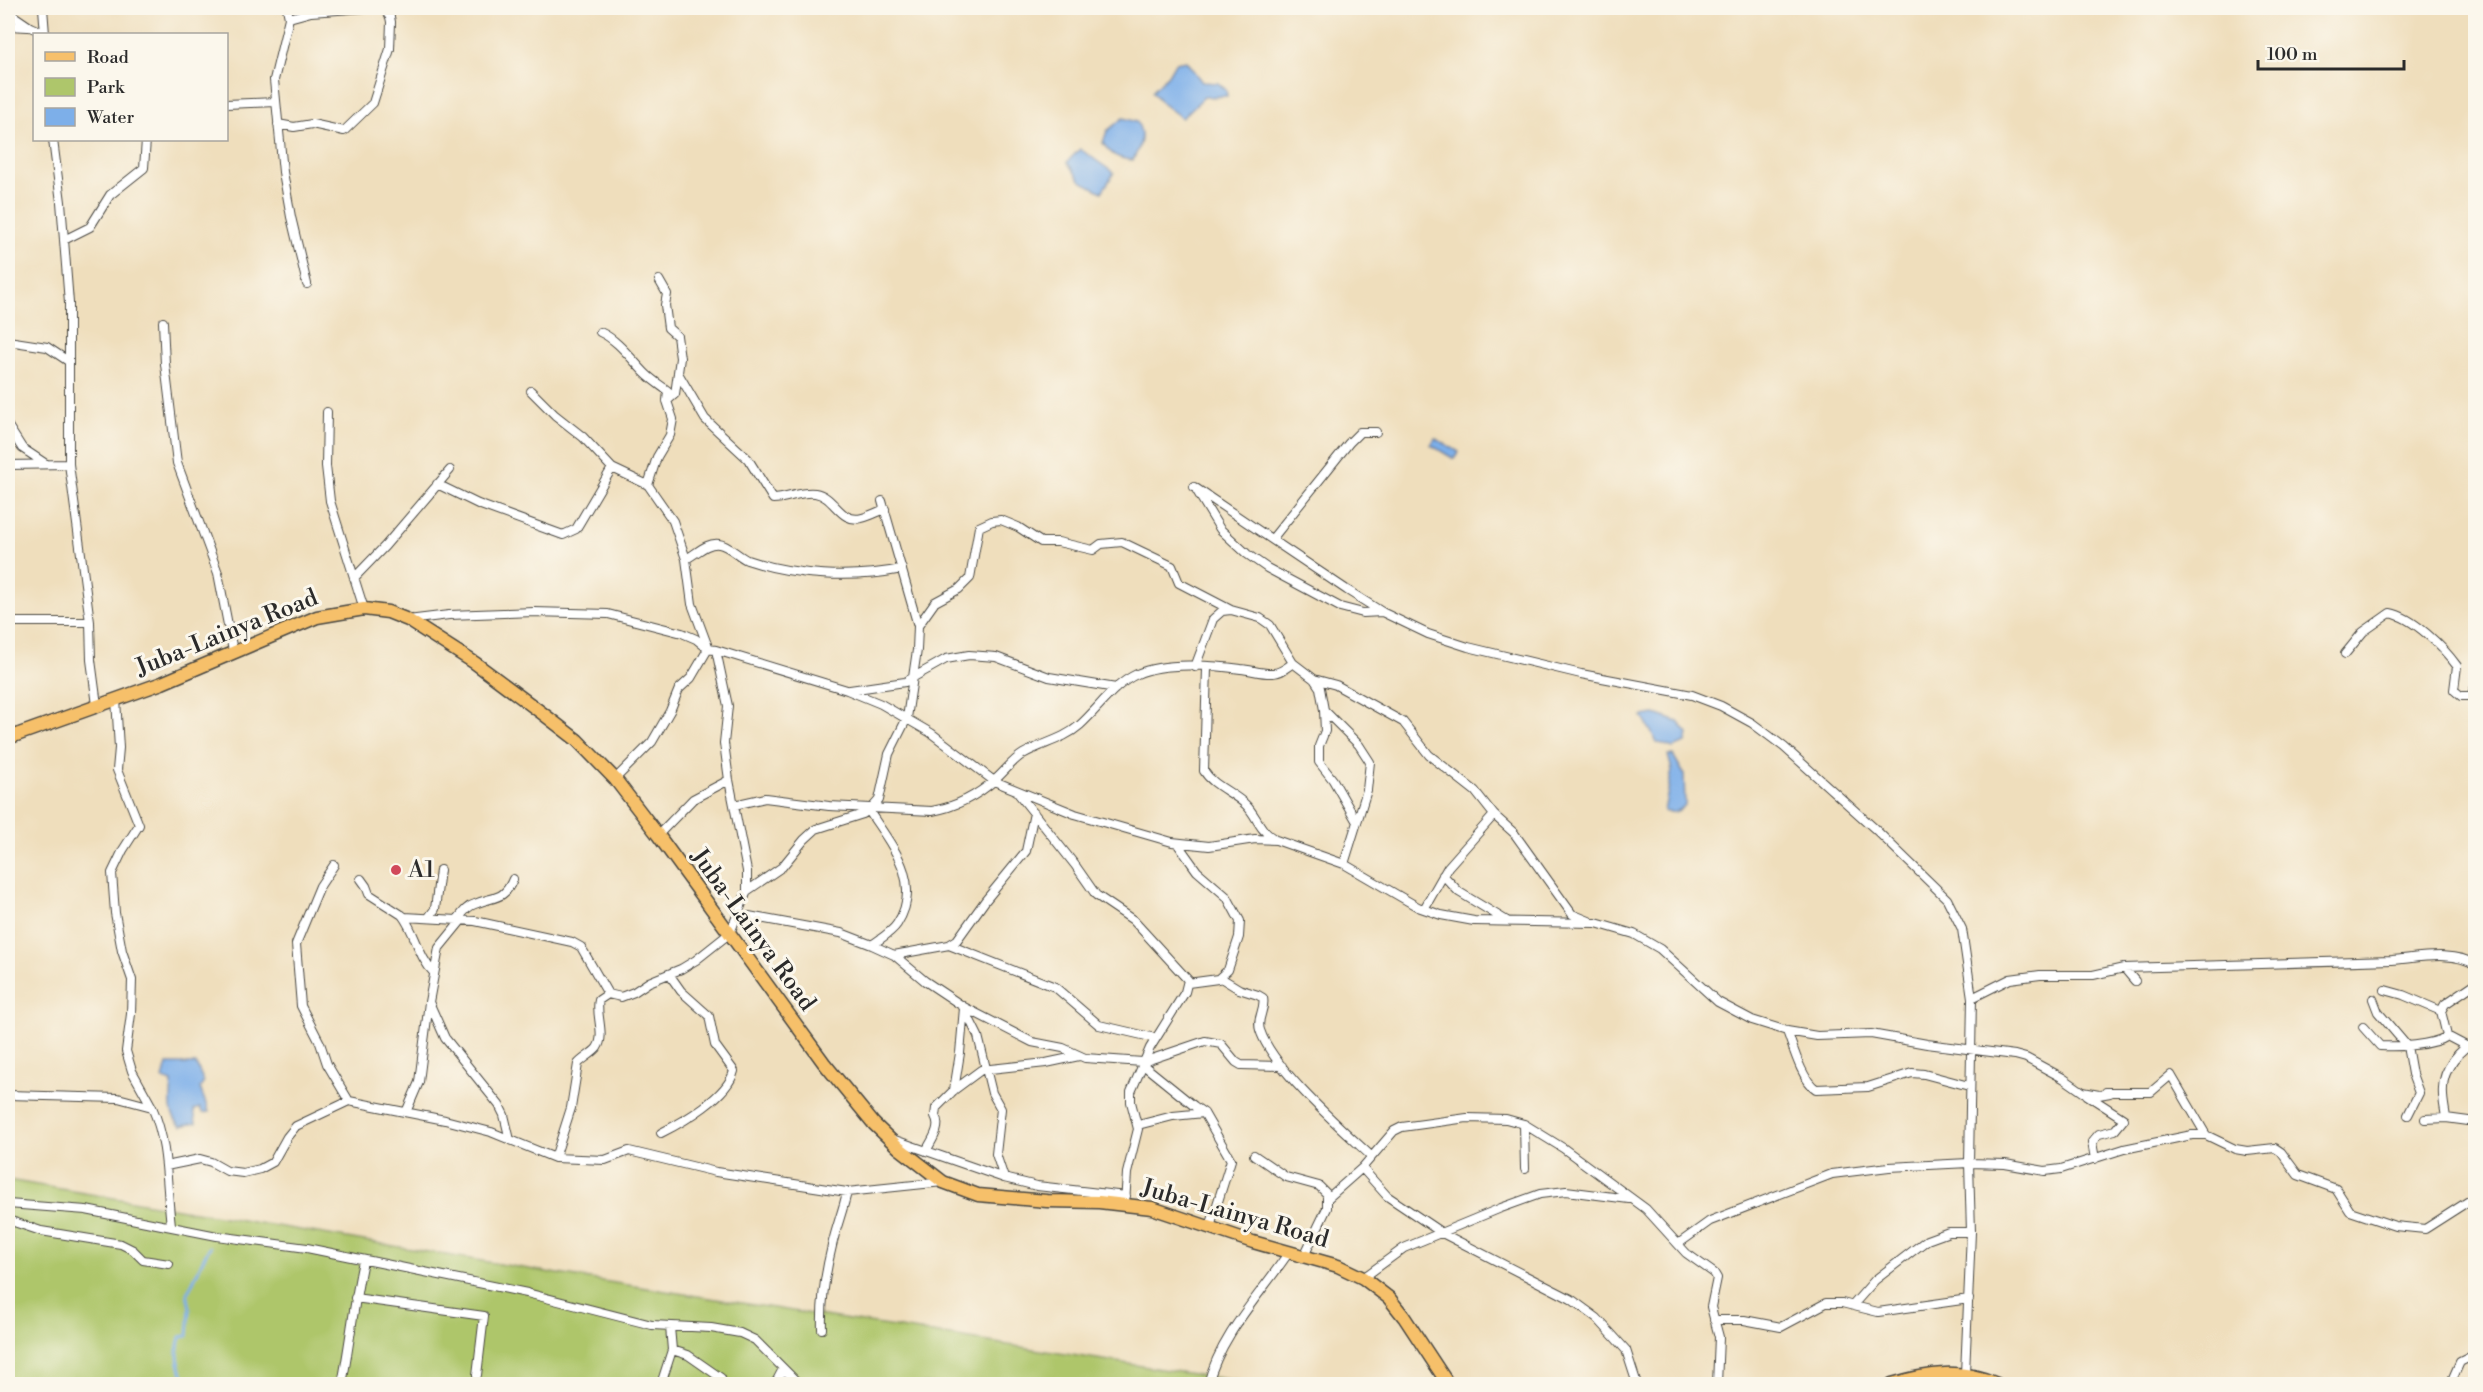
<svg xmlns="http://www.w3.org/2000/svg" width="2483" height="1392" font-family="'Libre Bodoni',serif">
<rect width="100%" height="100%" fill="#fbf7ec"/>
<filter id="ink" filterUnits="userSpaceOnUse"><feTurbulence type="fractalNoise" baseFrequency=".0167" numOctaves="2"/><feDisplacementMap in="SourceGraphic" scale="12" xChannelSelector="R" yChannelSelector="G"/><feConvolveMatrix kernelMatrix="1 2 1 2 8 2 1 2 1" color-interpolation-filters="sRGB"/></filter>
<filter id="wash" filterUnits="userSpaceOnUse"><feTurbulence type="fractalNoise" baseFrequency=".008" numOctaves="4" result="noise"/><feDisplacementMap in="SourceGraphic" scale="24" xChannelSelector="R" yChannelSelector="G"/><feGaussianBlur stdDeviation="1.35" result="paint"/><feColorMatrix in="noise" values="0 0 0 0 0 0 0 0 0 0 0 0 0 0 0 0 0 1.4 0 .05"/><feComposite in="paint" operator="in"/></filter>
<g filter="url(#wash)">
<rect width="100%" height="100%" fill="#efdebc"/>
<path fill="#aec66b" stroke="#6c784b" stroke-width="1.5" d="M8,1180L558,1274L1256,1384H8Z"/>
<path fill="#7dafe9" stroke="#546d8a" stroke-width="1.5" d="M1186,61L1202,82L1218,83L1226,90L1227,96L1204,97L1182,118L1163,104L1152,91L1168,75L1175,63Z
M1123,118L1137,122C1145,136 1140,147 1133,160C1118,159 1111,155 1103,143L1107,131Z
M1080,149L1114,173L1102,192L1081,181L1067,162Z
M1435,438L1459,452L1454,459L1431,445Z
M1655,714L1678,722L1688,734L1686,743L1673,748L1657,742L1642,716Z
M1668,755H1673L1684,774L1685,805C1679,812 1673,814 1664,811L1672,770Z
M167,1064H196L204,1082L200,1088L209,1112L203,1113L200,1108L194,1110L196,1123L181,1126C167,1113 171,1101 172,1082L163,1079Z"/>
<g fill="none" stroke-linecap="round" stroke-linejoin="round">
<path stroke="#7dafe9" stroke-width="3" d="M187,1384C179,1370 175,1352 180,1337L188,1336L190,1308L187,1293C197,1277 200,1261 210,1247"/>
</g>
</g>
<g filter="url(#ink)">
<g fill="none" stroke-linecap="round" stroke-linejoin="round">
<defs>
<path id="street" d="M43,8L45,34
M287,8L289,18L274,80L283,172L291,217L307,284
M8,12L30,27L44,33
M289,18L311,12L365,8
M8,26L28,27
M226,104L276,102
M278,124L294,127L312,124L344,131L373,103L390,49L391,22L390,17L383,8
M53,140L61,202L69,303V464L90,622
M64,240L90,227L110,195L144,168L146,140
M659,280L667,294L665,305L668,328L677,336L680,358L675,394L667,401
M163,322L165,364L177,463L218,573L233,651
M600,332C618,340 631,359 645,373C652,380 660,385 668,391L667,401L673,419L670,435L657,457L648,485L673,521L686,559L692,604L708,647
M8,341L47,347L68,361
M678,373L705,419L748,459L773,499C787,499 800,491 815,493C835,496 840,524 862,518C870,516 877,512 885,509
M531,391L555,415L583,437L612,468L648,485
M327,412L326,466L330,501L364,609
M8,426L22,448L46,464
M8,465L69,464
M437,484L478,504L563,535L576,529L612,468
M1194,487L1347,590L1382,612L1428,634L1468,647L1581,674L1692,695L1721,706L1752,723L1784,747L1874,828L1947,899L1962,929L1972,998L1969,1163L1971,1232L1965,1374
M1197,491L1220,529L1247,554L1267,568L1340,607L1363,613L1382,612
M882,501L918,626
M1272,539L1349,443L1360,432H1376
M686,559C696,554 707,542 719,544C728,545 738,556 747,560C795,576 852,579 902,569
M354,578L385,546L450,470
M408,620L449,615L534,612L608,614L682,633L696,639L708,649L716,650L728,706L724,743L729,780L747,871V891L730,933L696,960L681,969L649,982L634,992L621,997L608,994L599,1000C595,1014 606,1035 597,1048C592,1054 583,1058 578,1064L571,1108L555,1158
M8,622H90L91,660L97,705
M716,650L847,690L881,704L931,733L994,781L1075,814L1172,842L1209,846L1255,839L1276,840L1344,864L1418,907L1441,915L1474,921L1596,923L1634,934L1660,949L1718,1002L1752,1020L1787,1031L1817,1036L1871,1034L1927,1044L2015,1055L2026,1058L2063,1078L2083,1092L2099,1095L2110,1093
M2345,654L2363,632L2390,613C2413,617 2443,647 2457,666L2454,690L2461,696H2471L2476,685
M1195,667L1213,619L1222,611L1231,610L1260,618L1270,625L1293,663L1314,679L1320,688L1324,710L1325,731L1319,746V762L1333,780L1357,822
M1207,668L1204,771C1213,786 1233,792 1246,805C1257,816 1259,830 1273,838
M1314,679L1336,685L1403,722L1429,755L1475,791L1494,815L1514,833L1572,914L1589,921
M850,690L905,682L946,659L969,655L996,657L1049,677L1116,688
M116,699L119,748L117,770L139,825L123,850L112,873L115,913L122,951L132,980L131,1014L126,1051L132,1071L152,1107
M1325,711L1359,745L1370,762L1367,790L1344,864
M615,779L652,742L670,711L679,689L691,678L708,649
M1017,792L1075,865L1096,895L1133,920L1188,980L1185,992L1150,1048L1131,1092V1102L1138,1129L1127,1173L1125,1204
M734,805L765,798L829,806L932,811C955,807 978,795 996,779C1005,771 1013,760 1023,754C1042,743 1063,740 1080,725C1099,708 1113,685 1137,674C1163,662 1213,665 1241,669C1252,670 1263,674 1273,673C1281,673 1287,667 1293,663
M869,811C891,845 924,882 897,924C892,932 880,939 872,945
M658,835L693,799L729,780
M1177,843L1197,871L1227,897L1240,921L1239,937L1228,970L1218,979L1188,983
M334,865L320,886L296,944L301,1006L320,1043L327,1064L349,1101
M1443,875L1459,892L1507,921
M361,879L366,886L369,894L405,917L475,921L572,942L581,947L608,994
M747,891L782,867L804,840L816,829L863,814L872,808L879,800L889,754L907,718L917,650L918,626L935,602L959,589L970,578L979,527L992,521L1001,520L1018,527L1041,542H1058L1093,550L1101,544L1122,542L1172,566L1179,583L1231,610
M1424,909L1448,867L1494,815
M738,914L841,933L872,945L894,955L925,981L964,1007L1032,1042L1063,1048L1085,1058L1143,1062L1205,1041L1221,1044L1236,1062L1241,1065L1282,1066
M402,915C416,933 418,957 434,973
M429,917L435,909L440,870
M457,920C462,914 467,906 475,904C494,896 504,901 513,879
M461,921L439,948L429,1002L445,1038L499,1105L504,1115L510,1140
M949,945L1055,987L1099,1025L1155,1038
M894,955L949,945L957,940L985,901L1026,851L1034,813
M2124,968L2135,981
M1221,978L1239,989L1258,995L1263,998C1266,1009 1256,1018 1260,1030C1272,1068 1341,1128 1371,1156
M2385,990L2403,995L2441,1011L2447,1036
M1972,998L2010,979L2040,975H2093L2124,968L2392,960C2418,958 2453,950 2476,965
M2373,999L2378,1012L2407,1046L2412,1074L2419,1093L2408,1115
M964,1008L978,1036L992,1093L1001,1109L996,1154L1004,1178
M2441,1011L2445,1004L2476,983
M2363,1027L2380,1046C2397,1047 2432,1046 2447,1036L2466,1046
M1787,1031C1793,1047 1802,1080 1816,1089L1868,1087L1912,1073L1924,1074L1969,1086
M1142,1064L1194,1106L1204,1113L1231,1160L1210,1227
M954,1090L960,1053L964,1008
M2106,1092H2151L2171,1075L2206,1135
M8,1095L118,1098L152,1107C169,1145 166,1185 171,1225
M2087,1095L2124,1119L2115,1130L2099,1134L2092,1142L2095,1159
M407,1110L419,1082L429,1002
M2446,1118C2445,1109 2442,1098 2443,1088C2443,1070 2459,1048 2476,1042
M2425,1119L2446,1118L2476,1122
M1524,1124L1525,1169
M1138,1125L1173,1116L1204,1113
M661,1133C683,1122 728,1096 734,1071L715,1045L709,1016L681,991L669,974
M892,1139L1004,1178L1037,1186L1126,1196
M926,1151C932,1140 942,1127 935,1116L936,1108L954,1090L981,1070L1046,1063L1079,1056
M1254,1155L1286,1177L1319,1186L1327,1194V1208L1304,1256
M166,1166L200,1159L211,1162L227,1171L243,1173L260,1169L273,1162L287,1137L296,1126L349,1101L445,1120L491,1132L555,1158L605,1160L629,1151L716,1172L847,1192L943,1182
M1362,1168L1387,1196L1442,1233L1571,1299L1597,1318L1626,1350L1637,1384
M1328,1198L1362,1168L1394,1131L1402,1127L1467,1118L1506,1119L1524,1124L1563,1148L1646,1209L1686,1253L1714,1273L1717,1278L1711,1307L1719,1337L1717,1384
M8,1204L86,1210L217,1236L307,1248L527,1293L652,1325L711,1328L740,1333L755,1340L799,1384
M8,1220L41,1231L121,1244L133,1250L143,1260L169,1264
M1678,1244L1710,1221L1832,1174L1889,1167L1969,1163L2005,1164L2045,1171L2061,1169L2124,1149L2192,1135H2206L2235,1149L2247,1151L2275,1148L2281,1152L2298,1175L2336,1189L2350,1211L2395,1226L2425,1229L2472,1199
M1363,1278L1404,1248L1501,1208L1540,1194L1566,1191L1629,1199
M355,1298L484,1316L477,1375
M1853,1305L1875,1280L1927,1240L1949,1232H1971
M1714,1320H1744L1781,1327L1826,1303H1842L1878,1312L1969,1299
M822,1329C821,1300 825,1274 832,1246C836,1227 843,1211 847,1192
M672,1350L688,1355L721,1378
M342,1384C350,1343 354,1302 363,1261
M664,1384L663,1378L672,1350L670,1327
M775,1384L783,1369
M1208,1384C1221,1334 1261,1294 1289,1252
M2445,1384L2452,1380L2460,1362L2476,1354"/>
<path id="primary" d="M8,738L162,683L317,617L364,609L388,612L408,620L475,663L542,713L577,740L615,779L658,835L824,1063L874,1124L899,1148L943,1182L978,1195L1047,1201L1099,1202L1152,1208L1253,1242L1338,1266L1363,1278L1389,1298L1404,1317L1448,1384
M1892,1384C1928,1373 1962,1368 1997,1384"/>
</defs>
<use href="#street" stroke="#484641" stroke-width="10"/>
<use href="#primary" stroke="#484641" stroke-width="15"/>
<use href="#street" stroke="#fff" stroke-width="8"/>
<use href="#primary" stroke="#f6c06b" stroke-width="12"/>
</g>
</g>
<circle fill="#d1495b" stroke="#fbf7ec" stroke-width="2" cx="396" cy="870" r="6"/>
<g text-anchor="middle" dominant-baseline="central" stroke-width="6" stroke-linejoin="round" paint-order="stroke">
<g font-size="24" fill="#2b2b2b" stroke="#fbf7ec">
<text transform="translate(227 633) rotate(-22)">Juba-Lainya Road</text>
<text transform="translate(753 930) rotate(54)">Juba-Lainya Road</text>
<text transform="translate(1235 1214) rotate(16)">Juba-Lainya Road</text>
</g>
<g font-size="24" fill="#2b2b2b" stroke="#fbf7ec" text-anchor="start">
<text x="408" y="870">A1</text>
</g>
</g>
<rect width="2483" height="1392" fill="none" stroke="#fbf7ec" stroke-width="30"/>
<rect x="33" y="33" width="195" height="108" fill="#fbf7ec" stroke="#a8a59f" stroke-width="1.5"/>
<rect x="45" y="52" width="30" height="9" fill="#f6c06b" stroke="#a8a59f" stroke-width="1.5"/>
<text x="87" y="63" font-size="18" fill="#2b2b2b">Road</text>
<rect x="45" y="78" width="30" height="18" fill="#aec66b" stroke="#a8a59f" stroke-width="1.5"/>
<text x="87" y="93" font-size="18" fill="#2b2b2b">Park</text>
<rect x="45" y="108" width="30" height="18" fill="#7dafe9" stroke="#a8a59f" stroke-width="1.5"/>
<text x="87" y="123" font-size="18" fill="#2b2b2b">Water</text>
<path d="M2258 60v9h146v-9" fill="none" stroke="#2b2b2b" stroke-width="3"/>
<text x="2267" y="60" font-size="18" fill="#2b2b2b" stroke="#fbf7ec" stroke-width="4.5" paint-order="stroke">100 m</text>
</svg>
